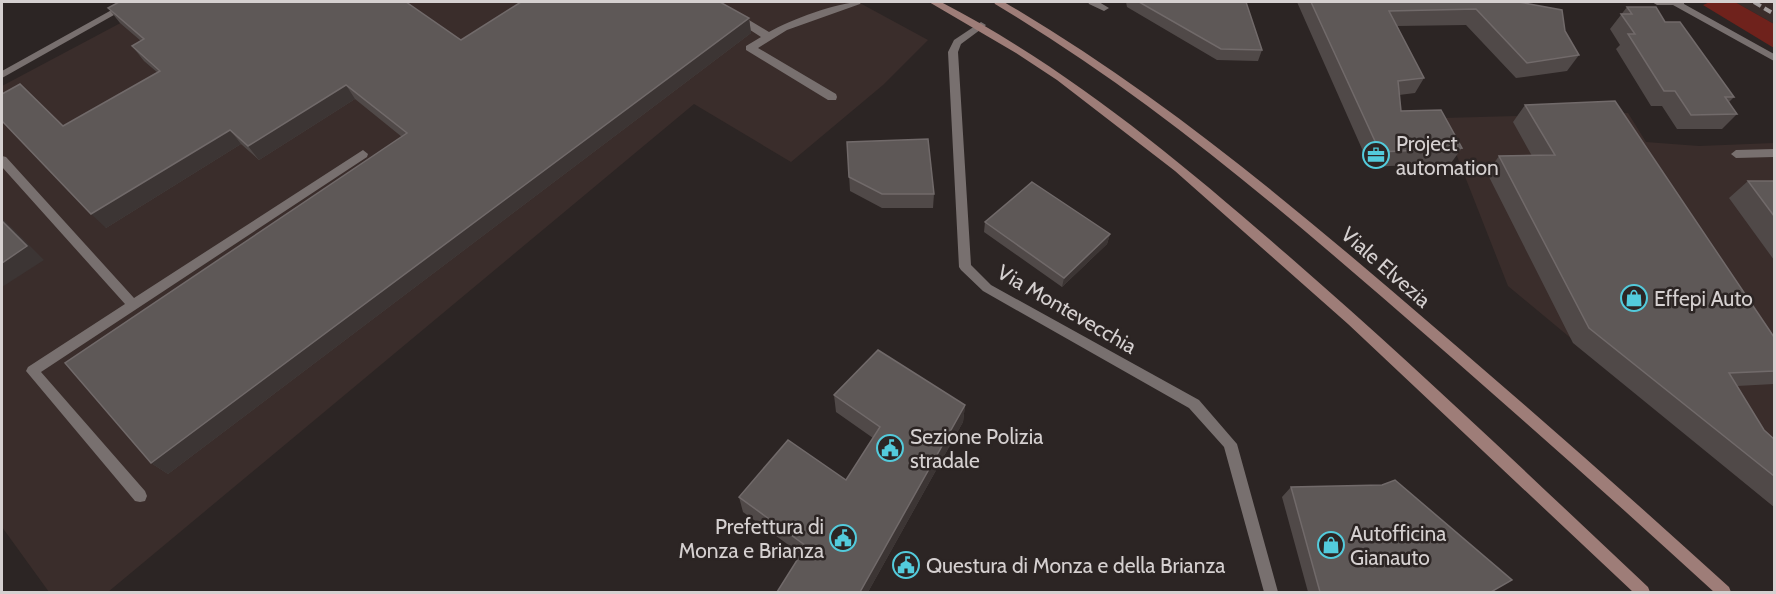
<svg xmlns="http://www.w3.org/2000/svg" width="1776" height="594" font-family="Cabin,sans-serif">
<rect width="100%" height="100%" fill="#2c2524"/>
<path fill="#3a2d2b" d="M160,2H858L928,40L883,85L791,162L694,104L108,592H49L2,527V86Z
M1735,2H1774V24Z
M1628,113L1646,142L1699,146L1774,143V507L1508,286L1442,118Z"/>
<path fill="#6f221c" d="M1710,2H1735L1774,24V48L1703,5Z"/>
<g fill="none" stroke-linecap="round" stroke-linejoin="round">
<path fill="#78706f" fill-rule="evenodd" d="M126,2H137L2,78V71Z
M709,2H719L769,32C790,20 838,2 861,2L860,4L787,30L758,48L836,94L837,97L836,100H828L746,50V46L761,37L710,4Z
M1088,2H1099L1109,8L1104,11L1089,4Z
M1774,149V157L1736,158L1731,154L1736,150Z
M363,150L368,154L367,157L41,372L145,491L147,496L145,501L140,502L135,501L26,371L28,367L125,304L2,167V156L6,157L134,298Z"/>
<path fill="#78706f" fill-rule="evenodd" d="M1652,2H1684V4L1774,54V61L1673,5H1657Z
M981,22L986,25L984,27L961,44L958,52L971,265L991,285L1199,400L1237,444L1278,592H1264L1224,447L1189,408L983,291L961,270L959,267L948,52L954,40Z"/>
<path fill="#9e7d78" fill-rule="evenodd" d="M929,2H941C1070,69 1181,162 1291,258C1413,364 1530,476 1648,587L1650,592H1633L1348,324L1175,171L1057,80L1016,53Z
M994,2H1004C1144,84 1268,185 1391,290C1505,387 1618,486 1729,587L1731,592H1714C1605,492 1494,394 1382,297C1258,190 1136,88 995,4Z"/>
<path stroke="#a19b9b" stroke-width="4" stroke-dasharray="8 4" stroke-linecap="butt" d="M1754,2L1774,14"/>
</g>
<path fill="#504948" d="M1126,2H1246L1262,50L1258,61L1217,60L1127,7Z
M1297,2H1519L1565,31L1579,55L1567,71L1516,78L1466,25L1397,26L1424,78L1415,93L1399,95L1401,111L1462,148L1451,163L1370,167Z
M1627,7L1665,22L1734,97L1729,102L1737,114L1722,129H1677L1662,106H1651L1616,49L1620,45L1610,29Z
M108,8L461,40L749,18L751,33L168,474L151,463L402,137L355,99L259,160L241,144L106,228L63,126L158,73L144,61L132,46L141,41L120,23Z
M1525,105L1774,337V384L1737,386L1764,430L1774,439V507L1573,343L1487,173L1499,156H1532L1513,122Z
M847,142L934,194L933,208H882L850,191Z
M1748,181H1774V260L1729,198Z
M985,222L1110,234L1107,244L1062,287L984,232Z
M834,395L965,405L963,422L868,592H777L801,554L743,512L739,497L846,480L873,438L836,412Z
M1291,487L1491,592H1308L1282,497Z"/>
<path fill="#3c3534" d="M749,18L751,33L168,474L151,463Z
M346,85L355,99L259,160L248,146Z
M230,130L241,144L106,228L91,214Z
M2,218L44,260L2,287Z
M1110,234L1107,244L1062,287L1064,278Z
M965,405L963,422L868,592H860Z"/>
<path fill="#5e5857" stroke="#716a6a" stroke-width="1.5" d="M119,2H406L461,40L521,2H720L749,18L151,463L65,363L407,133L346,85L248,146L230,130L91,214L2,121V94L20,84L63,126L160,71L132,46L144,39L108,8Z
M1139,2H1246L1262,50L1221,49Z
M1311,2H1519L1562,10L1565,31L1579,55L1527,63L1476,9L1389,11L1424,78L1398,81L1401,111L1441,110L1462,148L1380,152Z
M1627,7H1656L1665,22H1680L1734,97H1725L1737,114L1691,115L1675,91H1664L1628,34H1635L1621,14H1632Z
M1615,101L1774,337V371L1729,373L1764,430L1774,439V476L1589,328L1499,156L1555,155L1525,105Z
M928,139L934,194H882L849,177L847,142Z
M1748,181H1774V216Z
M1032,182L1110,234L1064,278L985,222Z
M2,221L27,246L2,263Z
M878,350L965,405L860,592H777L806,546L739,497L788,440L846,480L880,427L834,395Z
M1395,480L1512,580L1491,592H1320L1291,487L1382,485Z"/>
<defs>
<symbol id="office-ring" viewBox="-11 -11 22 22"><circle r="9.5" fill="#2c2524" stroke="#53cbdc" stroke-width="1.5"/><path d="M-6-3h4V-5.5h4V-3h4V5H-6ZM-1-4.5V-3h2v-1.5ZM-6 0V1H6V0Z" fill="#53cbdc"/></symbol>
<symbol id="shop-ring" viewBox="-11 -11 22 22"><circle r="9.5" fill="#2c2524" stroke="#53cbdc" stroke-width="1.5"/><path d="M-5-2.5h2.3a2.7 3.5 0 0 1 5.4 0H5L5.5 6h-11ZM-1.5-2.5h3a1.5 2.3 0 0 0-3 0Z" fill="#53cbdc"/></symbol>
<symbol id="civic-ring" viewBox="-11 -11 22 22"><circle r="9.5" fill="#2c2524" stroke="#53cbdc" stroke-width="1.5"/><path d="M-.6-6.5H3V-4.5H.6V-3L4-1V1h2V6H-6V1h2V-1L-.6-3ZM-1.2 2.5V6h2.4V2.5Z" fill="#53cbdc"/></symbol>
</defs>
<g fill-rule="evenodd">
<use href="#office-ring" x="1361" y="140" width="30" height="30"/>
<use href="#shop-ring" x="1619" y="283" width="30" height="30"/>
<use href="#civic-ring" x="875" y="433" width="30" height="30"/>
<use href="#civic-ring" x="828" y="523" width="30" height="30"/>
<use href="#shop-ring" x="1316" y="530" width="30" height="30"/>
<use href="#civic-ring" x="891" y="550" width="30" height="30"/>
</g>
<g text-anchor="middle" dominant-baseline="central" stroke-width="5" stroke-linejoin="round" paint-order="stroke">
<g font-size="21" fill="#d5d0d0" stroke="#2c2524" text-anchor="start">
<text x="1396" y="143">Project<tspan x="1396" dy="24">automation</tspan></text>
<text x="1654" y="298">Effepi Auto</text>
<text x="910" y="436">Sezione Polizia<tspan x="910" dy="24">stradale</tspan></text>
<text x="824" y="526" text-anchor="end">Prefettura di<tspan x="824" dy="24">Monza e Brianza</tspan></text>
<text x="1350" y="533">Autofficina<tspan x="1350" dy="24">Gianauto</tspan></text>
<text x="926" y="565">Questura di Monza e della Brianza</text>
</g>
<g font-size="21" fill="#d5d0d0" stroke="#2c2524">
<text transform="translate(1386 267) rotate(41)">Viale Elvezia</text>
<text transform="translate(1067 309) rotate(30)">Via Montevecchia</text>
</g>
</g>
<rect width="1776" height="594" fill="none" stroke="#d5d0d0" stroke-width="6"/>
</svg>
